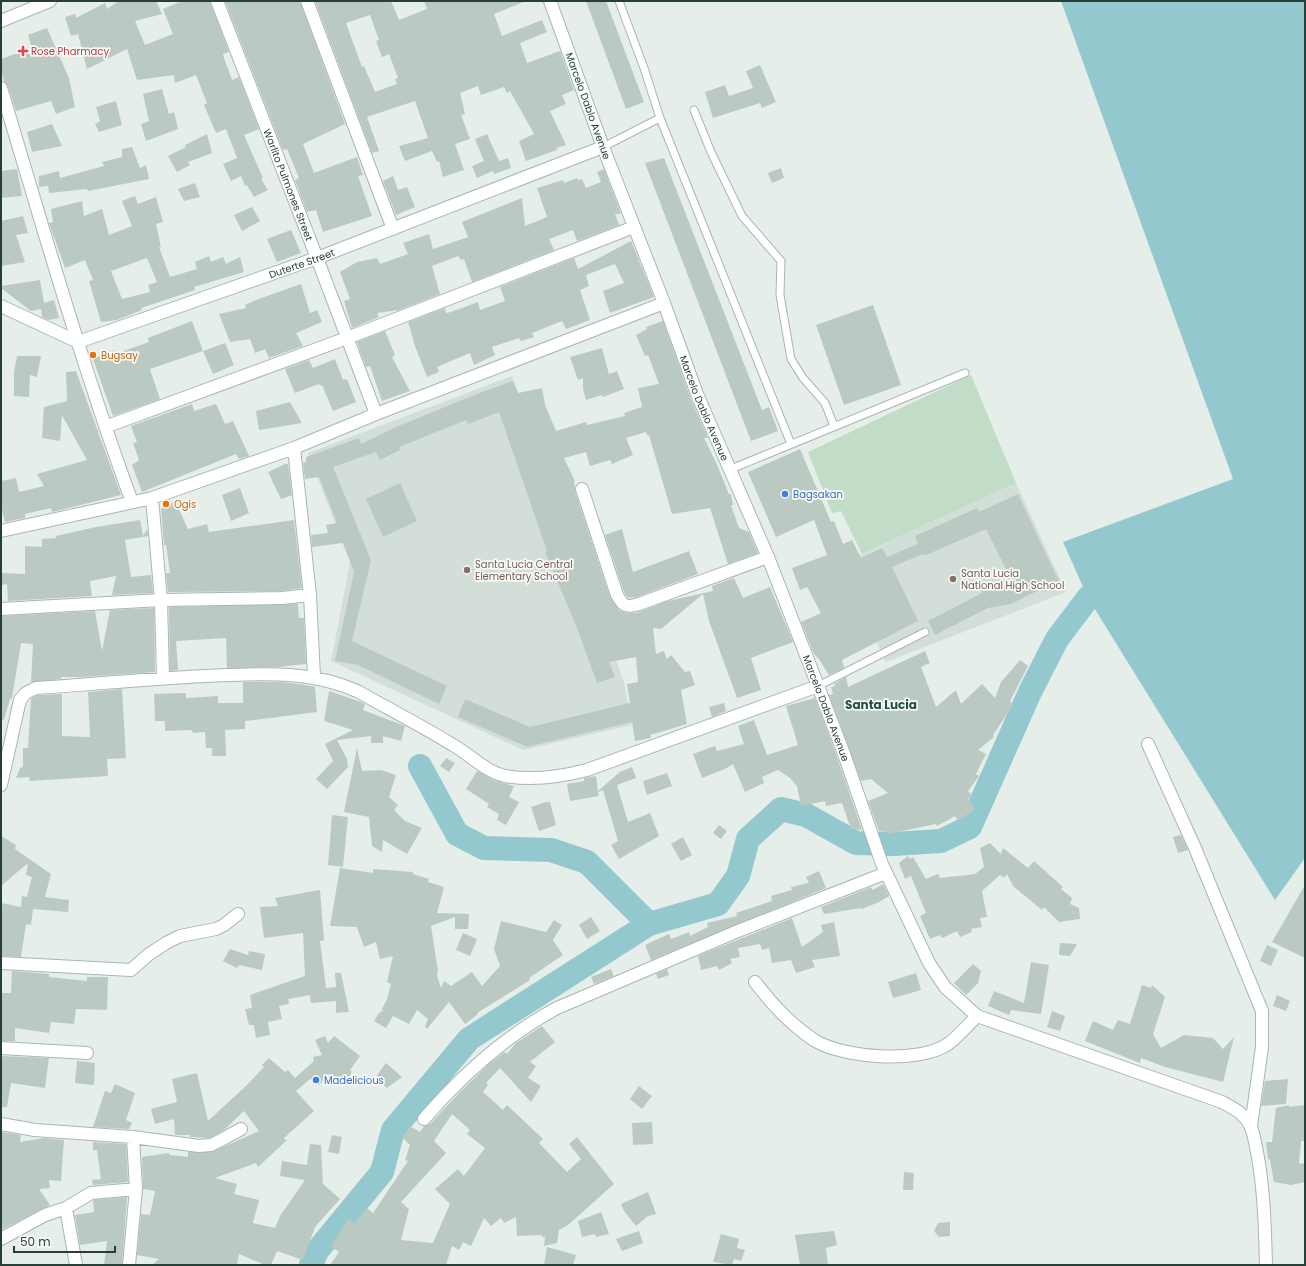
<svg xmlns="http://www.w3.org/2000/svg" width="1306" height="1266" font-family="Poppins,sans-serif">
<rect width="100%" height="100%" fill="#e6eeea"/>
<path fill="#d4ded9" d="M512,376L624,682L632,725L523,750L331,661L350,562L308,453Z
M1016,483L1066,592L886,662L839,565Z"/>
<path fill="#c1ddc7" d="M971,375L1016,483L862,554L841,511L832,513L808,452Z"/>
<path fill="#93c8ce" d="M1061,1H1305V858L1275,900L1088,598L1063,542L1233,479Z"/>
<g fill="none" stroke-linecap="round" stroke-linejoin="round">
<path stroke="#93c8ce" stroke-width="24" d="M420,766L457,834L484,848L551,850L587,862L649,924
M311,1265L317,1251L382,1172L393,1130L469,1039L649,924L718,904L738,876L748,839L781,809L806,815L856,843L894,844L941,841L970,827L1030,692L1057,639L1088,598"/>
</g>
<path fill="#bbc9c3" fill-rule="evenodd" d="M119,1H156L162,14L135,21L145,45L173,34L163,9L182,1H210L229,52L223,54L224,58L232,80L239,77L259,129L244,135L263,178L261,179L268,190L254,197L247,185L245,186L241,176L231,181L223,164L237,158L226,129L216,133L204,105L207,103L196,75L175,83L174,75L137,80L127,49L87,69L78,34L71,36L65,17L75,14L76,18L105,3L107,9Z
M225,1H300L345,124L303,144L314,173L357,157L363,175L358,176L372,216L323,232L316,210L307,212L295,180L299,178L287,149L283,150Z
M315,1H391L399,20L427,9L424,1H526L494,14L502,36L542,20L547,32L520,43L527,63L560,51L574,90L562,95L566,104L550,111L566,145L556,148L557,150L526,161L519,141L534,134L510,91L507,93L504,87L481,95L478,86L460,93L465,114L461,115L470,139L455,144L464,170L443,177L439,161L437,162L432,151L405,161L399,146L428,138L415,101L367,117L379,151L372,153ZM370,15L379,40L376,41L382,57L389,54L398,78L395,79L397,84L375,92L364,66L362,67L346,23Z
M586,1H606L644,102L626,109Z
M47,28L69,78L75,107L56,114L51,101L16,111L8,86L4,81L1,71V59L32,48L28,35Z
M760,65L776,102L762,108L760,103L713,118L705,92L725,85L729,96L753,88L746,71Z
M162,89L169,114L174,112L178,129L146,141L141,124L149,121L143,94Z
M116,101L122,125L99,132L95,124L100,121L96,107Z
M52,124L62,146L32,152L27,132Z
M207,134L212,153L188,162L190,165L177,172L168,156L186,147L185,145Z
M487,134L499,161L508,158L511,168L494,174L493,171L477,178L472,166L484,161L475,139Z
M132,147L140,168L146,165L149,179L88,191L87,189L49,193L48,186L39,187V176L59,171L60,178L104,166L102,162L122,157V149Z
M664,158L762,410L769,407L778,431L751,441L645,163Z
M781,168L784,178L772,183L768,173Z
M17,169L22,196L1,198V171Z
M604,169L621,214H615L619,225L577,241L573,230L549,239L554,250L472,282L464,259L461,260L458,256L432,266L440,294L399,310L377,313L379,317L352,328L344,301L350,299L340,272L357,262L377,258L380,264L408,254L403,243L429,234L433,249L468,237L462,222L522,198L525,226L547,217L537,188L563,180L564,183L577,178L578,180L582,179L586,188L601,182L597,172Z
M393,176L398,190L407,187L415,207L396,215L383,181Z
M195,183L200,197L184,201L178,189Z
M135,196L138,204L156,197L163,222L156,224L161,247H159L170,277L197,269L195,262L209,256L211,262L223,257L226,264L240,257L244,272L194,287L195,290L141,308L142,310L117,320L101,322L89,281L93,280L85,260L65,268L49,223L53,222L51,209L82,201L84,216L102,209L109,235L132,226L122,201ZM147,258L157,282L148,285L150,292L122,299L111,271Z
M252,207L260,221L242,231L234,215Z
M23,216L28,233L16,235L25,262L1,266V221Z
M291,230L301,253L277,262L267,239Z
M631,241L654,297L610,313L603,291L624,283L615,264L586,275L589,286L580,290L590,320L566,329L562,321L532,333L534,337L521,341L519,338L492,347L495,355L474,365L470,353L437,367L439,372L427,377L415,346L408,322L445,308L446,313L451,312L478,302L480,310L505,301L500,287L574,258L578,269Z
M40,280L44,303L54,300L59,318L48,320L42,317L41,309L31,311L1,288V286Z
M301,284L310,313L317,310L322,322L296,333L303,346L269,358L265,349L255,353L250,339L230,342L219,314L246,308L245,305L256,300Z
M873,305L901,385L844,405L816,325Z
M192,321L203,351L150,369L160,399L113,416L93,359L114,350L115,354L149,342L148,338Z
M663,321L690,397L708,438H704L715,460L729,494H731L733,505H731L739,528L749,532L758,553L728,564L710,508L672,514L649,435H647L646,432L626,438L633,455L612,464L610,460L590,466L586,452L564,458L574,479L575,491L610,597L619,610L626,613H636L668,601L713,591L712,586L734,578L743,598L770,587L793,642L751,658L761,690L737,698L709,621L703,594L661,629L653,628L656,654L664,651L667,659L671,655L685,672L690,671L695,685L681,690L687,724L650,735L651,738L635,741L632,722L527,747L458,717L465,699L530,727L630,703L627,684L638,682L636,657L609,662L615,677L597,683L577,628L545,552L547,551L499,412L468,424L466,420L399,447L400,450L380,460L376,452L333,467L371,560L352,641L447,686L439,704L358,665L335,661L354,572L343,543L312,547L311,535L328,533L326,525L337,523L319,477L305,479L303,463L306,462V457L359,438L361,444L396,427L477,394L513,381L518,393L542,388L545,405L556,431L586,422L587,425L625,416L624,413L642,407L638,388L659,384L648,355L645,356L636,335L647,329L646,327Z
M385,331L395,355L392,357L410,391L382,401L370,366L366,367L357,342Z
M225,343L234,365L213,374L203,351Z
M602,348L609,374L617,371L624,389L603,397L602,395L586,400L583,389V378L578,380L570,357Z
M17,356H41L37,377L30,375L29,397L14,396V372Z
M335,359L343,380L347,379L356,402L333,411L322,385L320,386L319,384L295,393L285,369L309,360L313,368Z
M76,371L121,495L52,512L51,508L25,514V518L5,522L1,506V481L16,478L19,492L44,486L37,474L87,460L62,415L60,441L42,438L44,407L67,401L66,372Z
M290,402L302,423L259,430L256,411Z
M192,404L194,411L216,404L225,424L233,421L249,456L239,459L236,454L142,492L132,465L139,460L133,443L137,442L131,426Z
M800,449L831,522L834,521L843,544L852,540L861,558L882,548L887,557L918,544L915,536L977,508L979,512L1018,494L1060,584L1043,592L1041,589L1011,604L988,608L935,635L928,621L982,593L981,590L1014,585L986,529L924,556L923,554L892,567L918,621L842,660L844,668L829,675L819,659L814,654L801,622L821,613L807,587L800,590L792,568L827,555L814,520L776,537L748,472Z
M285,464H288L292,495L281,499L268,472Z
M400,483L417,521L383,537L366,499Z
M240,488L249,513L231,521L222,495Z
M175,501L188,529L207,524L209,532L294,520L302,588L282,591L168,592L166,573H170L166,545H164L161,509Z
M140,520L143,536L147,529L148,536L125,540L131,577L151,575L153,593L112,595L116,576L90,581L92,596L8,601L7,584L1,585V573L25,574V546L42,547V539L56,538V536L96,527Z
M622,529L633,572L689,551L698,574L637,597L628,598L624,592L605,535Z
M298,604L299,618H304L306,664L278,667L227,668L226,638L176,641L178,670L170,671L169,607Z
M154,608L155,672L82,677H61V679L31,682L33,644L21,643L12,698L10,699L4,720L1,719V616L95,611L102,651L110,610Z
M925,651L930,663L921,667L936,707L956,690L961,704L982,684L995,698L1001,682L1020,660L1028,666L1010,701L1013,705L993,735L994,737L978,750L986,754L976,774L979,776L968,791L973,796L968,799L975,809L958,821L955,816L937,826L936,824L888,834L887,832L879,831L868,801L888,793L871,779L861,781L829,695L833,694L831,687L835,686L834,684L846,677L848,687Z
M243,682H282L306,685L315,687L317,712L245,721V729L225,730L226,756H212V748H206L205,732L193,733L192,730L165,731V721H155L154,694L186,693V698L218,696V703H243Z
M122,689L126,758L107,759L108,776L30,781L29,777L16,778L20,768L23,767V748H28L31,699L38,695L62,694V736L90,737L88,692Z
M329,691L361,702L365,704L363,710L405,726L401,741L383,736V743H371V736L337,740L347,759L348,767L327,789L316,779L333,761L325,744L353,730L324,721Z
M815,698L837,757L862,830L851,829L842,803L826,806L825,801L801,806L797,786L790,778L778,770L762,777L764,783L745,792L733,764L725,769L702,778L693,754L715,746L717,751L744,744L738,726L754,720L767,755L798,745L786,706Z
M724,703L726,711L712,717L709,707Z
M357,748L362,771L381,770L396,775L389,797L398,805L394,810L405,821L422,828L407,854L383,840L382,852L372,846L369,817L344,812Z
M446,758L455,763L449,772L440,766Z
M632,767L636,778L617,785L628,822L650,813L659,836L619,859L611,845L618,841L603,790L598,792L599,796L570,801L567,784L584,781V778L596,776L598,791L620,772Z
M477,771L495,781L514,786L509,797L519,802L506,825L497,820L499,814L487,807L489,804L466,789Z
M667,773L672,786L647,795L643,781Z
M546,802H550L556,825L539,831L531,807Z
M332,815L348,817L343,867L328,865Z
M719,825L727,831L721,839L713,833Z
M1181,835L1188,850L1178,853L1173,837Z
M1,836L16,845L15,849L51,874L45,897L69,900L68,912L33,909L31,925L26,924L21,957L1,956V903L21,907L22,896L27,897L32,877L26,875L28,863L1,886Z
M683,837L692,855L681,861L671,844Z
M990,843L1001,854L1003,848L1028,868L1034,861L1063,887L1061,889L1072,898L1070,904L1079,908L1080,919L1059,922L1044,907L1042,910L1013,886L1007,874L1004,878L1000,875L982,891L987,917L980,918L982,927L971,929L972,932L960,937L957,931L942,938L940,935L930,939L920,916L926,913L911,876L905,879L899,863L908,856L910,859L913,857L926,879L938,874L940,878L975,874L984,867L980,848Z
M340,868L373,873V869L413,872V874L429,879L428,882L444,887L437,913L469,914L468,929H455V917L431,926L438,971L437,976L441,988L444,981L451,986L472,972L482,986L500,966L494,949L501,921L546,932L554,920L562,925L553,940L563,955L529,978L530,980L477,1013L478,1014L465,1024L449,1002L427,1029L425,1027L428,1019L417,1010L409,1024L393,1016L386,1028L374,1021L379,1013L386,1010L381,1011L387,999L391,984L387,982L393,956L380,959L376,942L364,947L357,927L330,926Z
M819,871L826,888L651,960L645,945L669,934L671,939L689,932L690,936L708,927L707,923L737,916L736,913L772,901L771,896L792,890L791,887L809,883L806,877Z
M883,884L889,896L879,902L862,909L861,908L824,914L821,907L871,887L873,890Z
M1305,885V958L1272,942Z
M320,890L324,940L320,941L326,988L336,987L335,973H341L349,1012L336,1013V1001L311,1003L310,995L288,999L289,1004L279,1006L282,1019L268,1022L270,1035L256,1038L254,1025H249L245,1009L252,1008L250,995L305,976L303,933L264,938L260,907L278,906L275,898Z
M591,917L600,931L587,939L579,925Z
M792,918L802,947L823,932L821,925L834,922L840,956L812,960L815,967L796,973L791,960L772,963L769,948L762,950L760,944L738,948L740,957L730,959L732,963L719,970L717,966L701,970L698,956Z
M463,933L477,939L470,956L456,950Z
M1060,943L1077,944L1070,956L1059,955Z
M1267,945L1278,950L1271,966L1260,961Z
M230,949L248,955L249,951L265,954L262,970L239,965L237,968L223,961Z
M1031,962L1049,965L1041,1014L1011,1010L1009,1015L988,1006L994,991L1024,1003Z
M973,964L981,971L978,983L966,995L954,983Z
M611,969L614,976L594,984L591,977Z
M667,969L669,975L658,979L656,974Z
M12,971L49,974V977L87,981V977H108L107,1010L76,1009L74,1024L51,1022L49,1033L15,1028V1041H1V993H11Z
M916,973L921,990L893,998L888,982Z
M1142,985L1151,988L1152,985L1165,997L1153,1034L1161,1048L1184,1035L1213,1038L1223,1049L1234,1037L1223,1082L1165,1067L1141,1058L1140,1063L1085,1041L1093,1021L1113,1030L1118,1020L1130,1024Z
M1277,995L1290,1001L1286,1011L1273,1006Z
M1052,1011L1065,1016L1060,1031L1047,1027Z
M542,1026L555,1042L530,1062L536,1066L528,1078L541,1086L531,1102L500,1068L486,1083L488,1085L483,1092L503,1110L507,1105L543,1139L539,1143L567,1172L581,1159L569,1144L577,1137L614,1184L568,1225L559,1230L557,1243L544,1246L545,1237H542V1235L517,1236L516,1217L504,1223L501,1218L491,1226L484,1218L471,1246L463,1242L459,1250L452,1246L446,1265H330L339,1252L331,1246L348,1219L355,1223L367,1208L373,1213L408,1161L405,1160L410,1145L403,1138L410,1126L420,1132L424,1126L430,1124L459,1093L490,1063L505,1052L507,1054L516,1043ZM452,1114L470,1130L467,1134L485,1148L464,1176L458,1169L435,1189L450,1204L433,1243L401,1240L409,1209L401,1202L446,1153L434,1141Z
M325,1036L328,1043L334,1036L360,1056L350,1070L352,1072L344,1085L328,1074L319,1085L310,1079L296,1091L314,1111L283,1139L287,1140L258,1167L256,1163L215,1178L237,1184L234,1194L259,1200L253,1223L275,1228L280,1216L305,1180L280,1176L282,1161L307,1165L310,1144L321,1145L323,1184L340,1199L315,1227L303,1260L277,1251L271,1265H265L239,1254L237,1265H152L159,1259L137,1255L141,1214L150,1215L155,1191L143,1189L142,1157L169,1153L170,1155L188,1157V1152H212L259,1131L244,1111L224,1130L209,1138L190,1137V1135H175L174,1119L155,1124L151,1109L177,1102L172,1079L197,1073L208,1121L247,1085L264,1067L262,1065L269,1058L285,1072L288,1070L295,1078L314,1061L313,1057L322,1055L315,1040Z
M1,1056L49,1058L45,1088L11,1083L7,1107H1Z
M77,1061L95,1063L94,1085L75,1083Z
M386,1063L402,1077L387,1088L375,1078Z
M1288,1079L1286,1104L1261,1106L1265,1081Z
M115,1084L135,1093L126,1120L132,1123L129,1129L93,1127L105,1091L111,1093Z
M639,1086L652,1096L642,1109L630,1099Z
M1289,1105V1107L1305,1105V1141H1301L1299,1164L1305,1163V1182L1291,1185L1274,1182L1270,1160L1268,1159L1266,1142H1272L1276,1108Z
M652,1122L653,1144L633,1145L632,1123Z
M1,1132L21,1135L20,1142L44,1138L64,1140L61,1181L49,1180L50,1188L39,1189L50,1205L1,1230Z
M332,1135L342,1137L339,1154L328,1152Z
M93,1142L126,1144L128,1182L93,1185L92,1180L101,1179L97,1150H93Z
M904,1172L914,1173L913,1190H903Z
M648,1192L656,1214L648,1216L636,1226L624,1211L621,1204Z
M127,1197L122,1265H104L107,1241L80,1245L75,1215L94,1212L93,1200Z
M601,1212L609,1234L596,1237L595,1234L582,1237L578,1221Z
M950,1222V1236L939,1237L934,1231L938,1223Z
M639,1231L643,1243L622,1251L616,1239Z
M834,1231L837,1245L826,1248L828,1265H800L795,1235Z
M721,1234L739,1239L737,1248L745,1250L741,1261L734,1259L732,1265L713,1262Z
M547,1247L576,1255L573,1265H544Z"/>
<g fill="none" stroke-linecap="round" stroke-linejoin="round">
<defs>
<path id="service" d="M694,110L711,152L742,216L781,261L780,295L791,359L803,378L825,403L834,426
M660,118L791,444
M603,147L660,118L644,68L619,1
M731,469L965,373
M818,686L925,632"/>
<path id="minor" d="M307,1L393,229
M1,88C43,227 82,366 132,502
M317,258L376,414
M105,427L347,338L634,227
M294,448L310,595L314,677
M582,489L617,595C623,606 626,608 639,604L768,557
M152,498L161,600L163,678
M1,531L152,498L294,448L376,414L664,303
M1,609L161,600L282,598L310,595
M1148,744L1195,848L1262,1011V1047L1251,1126
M1,785L20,700L26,693L36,688C92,684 149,679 205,676C257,674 308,669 357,691C389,709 422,726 453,745C469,754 486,772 505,776C533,781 560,777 587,770L818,686
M1,963L131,970L148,955L166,943L180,936L216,929L224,925L238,914
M755,982C773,1005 789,1023 814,1040C842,1058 919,1064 948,1044C959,1036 968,1025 977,1016
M1,1048L87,1053
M424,1119C461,1076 507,1035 557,1008L738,931L886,873
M1,1124L35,1130L133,1137L199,1146L211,1145L221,1140L241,1129
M66,1208L76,1265
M1,1239L45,1215L66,1208L91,1193L136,1189
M129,1265L136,1189L133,1137"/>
<g id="tertiary">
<path id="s1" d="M217,1L317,258"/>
<path d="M1,21L50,1"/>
<path id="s2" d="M603,147L664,303L697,394L768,557L818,686L844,754L882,864L929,963L945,987L977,1016L1222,1102C1233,1108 1244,1113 1250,1125C1254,1133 1255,1143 1257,1152C1264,1189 1265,1227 1266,1265"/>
</g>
<g id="secondary">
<path id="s3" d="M1,306L78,342L317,258L603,147L550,1"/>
</g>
</defs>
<use href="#service" stroke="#a9b6b1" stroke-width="9"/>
<use href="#minor" stroke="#a9b6b1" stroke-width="14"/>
<use href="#tertiary" stroke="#a9b6b1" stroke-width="14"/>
<use href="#secondary" stroke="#a5b9b1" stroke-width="14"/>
<use href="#service" stroke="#fff" stroke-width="7"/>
<use href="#minor" stroke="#fff" stroke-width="12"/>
<use href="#tertiary" stroke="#fff" stroke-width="12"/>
<use href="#secondary" stroke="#fff" stroke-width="12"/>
</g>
<path fill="#e0444e" stroke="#f7faf8" stroke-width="1.5" d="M21 45h4v4h4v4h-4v4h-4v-4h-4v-4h4z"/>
<g fill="#e8710a" stroke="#f7faf8" stroke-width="1.5">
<circle cx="93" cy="355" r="4"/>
<circle cx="166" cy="504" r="4"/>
</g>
<g fill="#3f7fe0" stroke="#f7faf8" stroke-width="1.5">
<circle cx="785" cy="494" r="4"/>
<circle cx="316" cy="1080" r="4"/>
</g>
<g fill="#8d6e63" stroke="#f7faf8" stroke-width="1.5">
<circle cx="467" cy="570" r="4"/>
<circle cx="953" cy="579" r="4"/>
</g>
<g text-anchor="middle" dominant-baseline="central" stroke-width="3.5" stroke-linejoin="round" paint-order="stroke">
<g font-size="10" fill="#be3a42" stroke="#f7faf8" text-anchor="start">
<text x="31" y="51">Rose Pharmacy</text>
</g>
<g font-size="10" fill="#263f37" stroke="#f7faf8">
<text transform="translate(588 106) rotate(70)">Marcelo Dablo Avenue</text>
<text stroke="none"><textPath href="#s1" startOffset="197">Warlito Pulmones Street</textPath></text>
<text stroke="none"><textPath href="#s3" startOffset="322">Duterte Street</textPath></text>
<text stroke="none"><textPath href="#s2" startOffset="280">Marcelo Dablo Avenue</textPath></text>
<text stroke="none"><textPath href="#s2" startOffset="604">Marcelo Dablo Avenue</textPath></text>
</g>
<g font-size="10" fill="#c56008" stroke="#f7faf8" text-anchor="start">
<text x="101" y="355">Bugsay</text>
<text x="174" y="504">Ogis</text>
</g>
<g font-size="10" fill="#366cbe" stroke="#f7faf8" text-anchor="start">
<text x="793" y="494">Bagsakan</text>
<text x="324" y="1080">Madelicious</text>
</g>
<g font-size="10" fill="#785e54" stroke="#f7faf8" text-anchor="start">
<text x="475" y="564">Santa Lucia Central<tspan x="475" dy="12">Elementary School</tspan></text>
<text x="961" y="573">Santa Lucia<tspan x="961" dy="12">National High School</tspan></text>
</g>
<g font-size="12" font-weight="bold" fill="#235043" stroke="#f7faf8">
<text x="881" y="704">Santa Lucia</text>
</g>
</g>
<rect width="1306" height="1266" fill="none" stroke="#263f37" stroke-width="4"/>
<path d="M14 1246v6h101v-6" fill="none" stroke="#263f37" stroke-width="2"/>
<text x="20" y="1246" font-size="12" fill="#263f37" stroke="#f7faf8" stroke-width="3" paint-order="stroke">50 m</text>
</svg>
